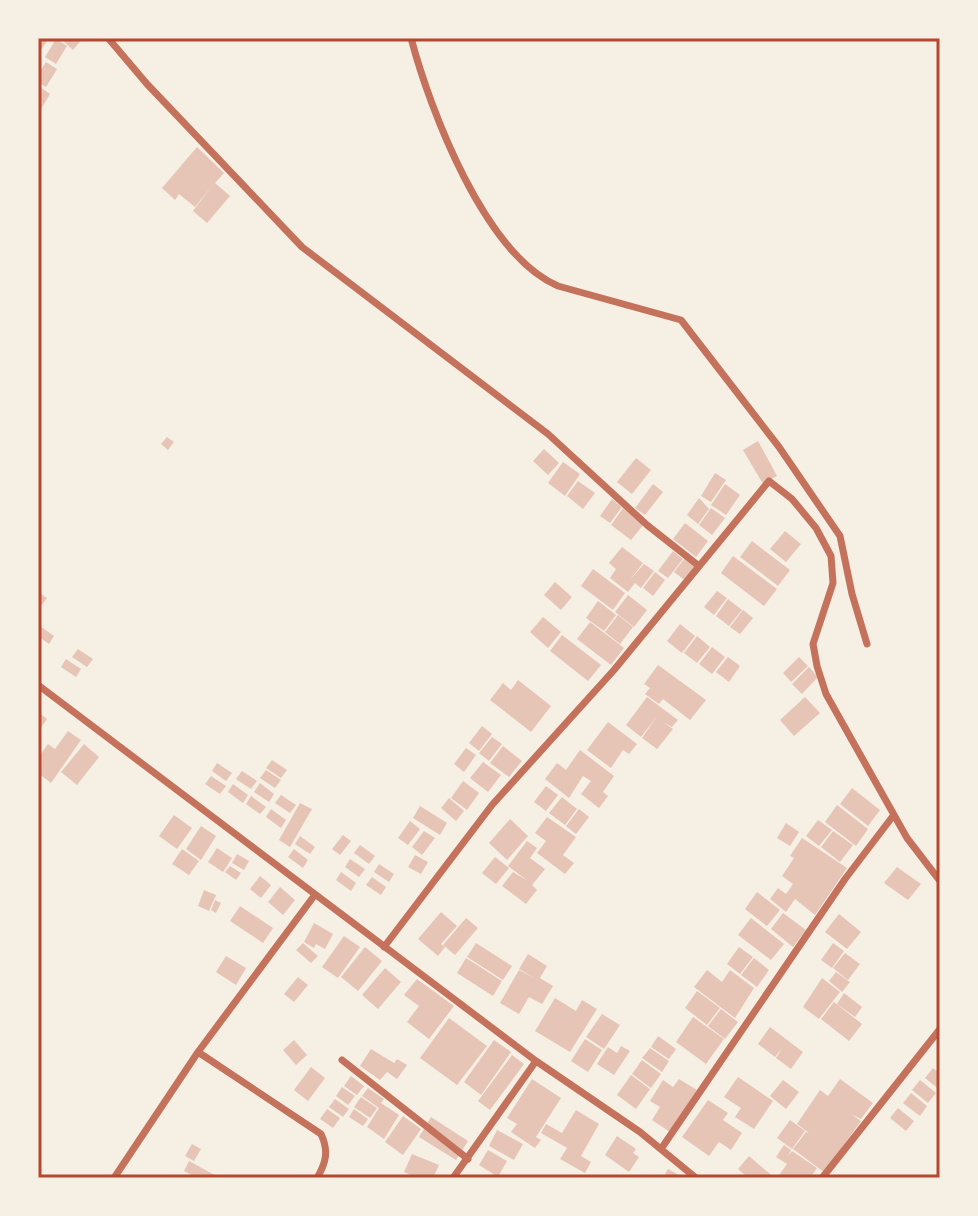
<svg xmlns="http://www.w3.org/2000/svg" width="978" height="1216" font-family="'Noto Serif',serif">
<rect width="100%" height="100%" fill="#f6efe4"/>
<path fill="#e6c5b7" d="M38,38H49L41,50L38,48Z
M67,38H83L73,50L64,42Z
M56,39L67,46L56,64L45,57Z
M46,62L57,69L46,87L38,82V75Z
M40,87L50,94L38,114V91Z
M197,147L224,173L215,183L230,196L207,223L193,211L212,186L195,207L179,194L175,200L162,188Z
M167,437L174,442L168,450L161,444Z
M758,441L777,476L763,484L743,450Z
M544,449L559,463L548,475L533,461Z
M636,458L651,470L632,494L617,482Z
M563,462L580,474L565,496L548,483Z
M715,473L726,480L711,502L701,496Z
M578,481L595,493L583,509L567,496Z
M653,484L663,492L645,515L635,508Z
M725,484L740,495L726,515L711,505Z
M699,498L709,509L698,524L687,515Z
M612,499L622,507L610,523L600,516Z
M623,508L644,524L631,540L611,525Z
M711,508L725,518L712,535L699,525Z
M685,523L708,541L696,557L673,539Z
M785,531L801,544L786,562L770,549Z
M752,541L790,570L778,586L740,557Z
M622,547L643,563L630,580L644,564L654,571L641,588L635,583L628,592L610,578L616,569L609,563Z
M673,551L683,559L668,578L658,571Z
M733,556L777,589L764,606L721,573Z
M685,558L696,567L686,581L674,572Z
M593,569L625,593L613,610L581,586Z
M655,572L665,580L653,596L643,588Z
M555,582L572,597L561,610L544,595Z
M717,591L727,598L714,615L704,607Z
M38,592L47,598L41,606L38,604Z
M628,595L647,610L634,627L615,612Z
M728,599L742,610L729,626L716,616Z
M598,601L616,615L604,631L586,618Z
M743,610L753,618L740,634L730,627Z
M618,615L633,627L620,644L605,632Z
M543,617L561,632L548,648L530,632Z
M590,622L624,648L611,665L577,639Z
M680,624L695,636L682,653L667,641Z
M40,626L54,636L49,644L38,636Z
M562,635L601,665L588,681L550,651Z
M697,636L710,647L697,663L684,653Z
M712,647L725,657L712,674L699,664Z
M78,649L93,659L87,667L72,657Z
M728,657L740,666L729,682L716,672Z
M799,657L808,666L791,682L783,673Z
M66,659L81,669L76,677L61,667Z
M658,665L706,700L690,720L663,699L659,704L645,694L650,688L644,684Z
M809,667L818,677L802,694L792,684Z
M518,680L551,706L531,732L490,700L503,683L511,690Z
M647,697L678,720L672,727L663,722L673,729L657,749L642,738L657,716L641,737L626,725Z
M805,697L820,713L794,736L780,720Z
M38,712L47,719L38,732Z
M608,722L637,744L629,754L623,750L611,768L587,750Z
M482,726L492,734L479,751L469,743Z
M68,731L81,740L51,783L38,773V758L48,744L55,749Z
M492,737L502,744L489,761L479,753Z
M84,744L99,757L77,785L61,772Z
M503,746L522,761L509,777L490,763Z
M466,748L476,755L464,772L454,764Z
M580,750L614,776L603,792L608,796L599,808L581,794L591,781L583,776L569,798L545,779L557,763L566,770Z
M272,760L287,770L281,778L266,768Z
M483,762L501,775L488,792L470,778Z
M217,763L232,773L226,781L212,771Z
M266,770L281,780L275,788L260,778Z
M242,771L257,781L251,789L236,779Z
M211,776L226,786L220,794L205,784Z
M463,781L479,793L467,810L451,798Z
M260,783L274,794L269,802L254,792Z
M233,784L248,795L243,803L228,792Z
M546,786L558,795L546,811L534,802Z
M852,788L880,810L868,826L840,804Z
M281,795L296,805L290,813L275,803Z
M251,796L266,807L260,814L246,804Z
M562,797L577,809L565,825L549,813Z
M449,798L464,811L456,821L441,808Z
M300,803L312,809L290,847L279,840Z
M837,805L868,829L856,846L825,822Z
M420,806L447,823L440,835L413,818Z
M271,809L286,820L281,828L266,817Z
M579,809L589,817L576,834L566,826Z
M174,815L192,828L177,849L159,836Z
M547,817L576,837L563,855L574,863L565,874L537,853L546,841L535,833Z
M510,819L528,836L507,860L489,843Z
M818,820L832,830L819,846L806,836Z
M410,821L420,829L408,845L398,838Z
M786,823L799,832L790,846L777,838Z
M201,826L216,836L201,860L186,849Z
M424,831L435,838L422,855L412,847Z
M833,831L853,845L840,862L821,847Z
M343,835L351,841L340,855L332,849Z
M300,836L315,847L310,854L295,844Z
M802,838L847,868L815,915L795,899L786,912L770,899L778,888L786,894L793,884L782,876L794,858L790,856Z
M527,841L537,848L530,858L545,869L532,885L537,890L526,904L502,886L513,872L528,881L508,866Z
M360,845L375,856L369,864L354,853Z
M217,848L232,858L223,872L208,862Z
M182,849L199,861L189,875L172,864Z
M294,849L308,860L303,868L288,857Z
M237,854L249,861L244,870L232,863Z
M415,855L428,862L421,874L408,867Z
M495,857L509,868L496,884L482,873Z
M350,859L365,869L359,877L345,867Z
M379,864L394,874L389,882L374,872Z
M230,866L241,873L236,880L225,872Z
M897,867L921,884L908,900L884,883Z
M341,872L356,883L351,891L336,880Z
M260,876L271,885L261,898L250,889Z
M372,877L386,887L381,895L366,885Z
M280,887L295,900L283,915L268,902Z
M204,890L216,895L209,911L198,906Z
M757,892L780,910L767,926L745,909Z
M215,900L221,903L216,913L211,910Z
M240,906L273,928L263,943L230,921Z
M441,912L457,926L441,944L445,947L438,956L418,939Z
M783,913L806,930L793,947L771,929Z
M839,914L861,932L847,949L825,932Z
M466,918L478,928L455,955L443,945Z
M751,918L784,944L771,960L738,935Z
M314,923L333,934L325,949L316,944L314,948L304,942Z
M344,936L360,947L338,978L322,967Z
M303,943L318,956L311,963L296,950Z
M476,943L512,966L503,980L467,957Z
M833,943L844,951L832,968L821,960Z
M365,947L382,961L358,991L341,977Z
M739,947L753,957L740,974L727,964Z
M845,953L860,964L848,980L833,968Z
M528,954L547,966L540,978L553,986L542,1004L529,997L519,1014L500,1003L519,970L536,979L519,969Z
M226,956L246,968L236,985L216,972Z
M466,958L502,981L493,996L457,973Z
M754,958L769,970L757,987L741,975Z
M385,968L401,982L378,1009L362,995Z
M707,970L722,982L730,970L754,988L735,1018L694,987Z
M836,972L850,982L842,992L829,981Z
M298,977L308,985L294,1002L284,994Z
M822,978L840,992L819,1019L803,1007Z
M417,979L454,1006L429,1039L407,1022L419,1006L404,995Z
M697,991L720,1008L707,1025L685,1008Z
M844,993L862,1007L855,1017L837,1004Z
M555,998L576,1011L582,1000L597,1009L570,1052L535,1031Z
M834,1002L862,1024L849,1041L821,1019Z
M721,1009L738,1022L725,1039L708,1026Z
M602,1014L620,1025L604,1049L586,1037Z
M693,1017L724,1039L706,1064L676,1042Z
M449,1018L487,1046L457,1085L420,1058Z
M770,1027L803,1052L791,1069L776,1058L782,1048L775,1057L758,1044Z
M658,1036L676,1049L669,1059L651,1047Z
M585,1039L602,1050L588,1072L571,1061Z
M294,1040L307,1055L296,1065L283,1050Z
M494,1040L511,1052L481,1095L464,1082Z
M621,1046L630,1051L614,1075L597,1064L608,1047L617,1053Z
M650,1048L669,1061L662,1072L642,1058Z
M371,1049L394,1063L397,1059L407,1065L397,1079L387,1072L380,1080L360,1066Z
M512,1055L524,1064L490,1110L478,1101Z
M642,1060L661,1074L651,1088L632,1074Z
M311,1067L325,1078L308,1101L294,1090Z
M933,1068L940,1074V1090L925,1078Z
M631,1075L650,1089L636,1109L617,1095Z
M351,1076L364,1086L357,1095L344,1086Z
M738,1077L773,1101L754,1129L735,1117L741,1108L724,1097Z
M532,1079L561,1098L536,1137L541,1140L535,1148L511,1132L517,1124L507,1118Z
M679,1079L697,1090L670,1132L652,1120L660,1107L650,1101L663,1080L673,1087Z
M840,1079L873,1103L861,1119L851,1114L861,1121L824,1172L793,1149L806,1132L809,1133L797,1124L820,1090L828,1096Z
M783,1080L799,1092L786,1109L770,1096Z
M920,1080L936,1093L928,1103L912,1090Z
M342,1087L355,1096L348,1105L336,1096Z
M368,1088L384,1099L381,1103L399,1115L384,1139L367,1127L379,1108L362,1096Z
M911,1093L927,1106L920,1116L903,1103Z
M361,1097L377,1108L370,1118L354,1107Z
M335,1099L349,1109L343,1117L329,1107Z
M708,1100L728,1113L723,1120L742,1133L731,1150L719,1142L709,1156L682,1137Z
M898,1108L914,1121L906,1131L890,1118Z
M327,1109L340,1118L333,1128L320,1119Z
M354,1109L368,1119L363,1126L349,1117Z
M576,1110L599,1124L581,1156L591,1162L585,1173L560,1159L567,1148L541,1133L546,1124L562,1133Z
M403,1116L421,1129L403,1155L385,1142Z
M431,1117L468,1141L456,1160L419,1137Z
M790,1120L805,1131L792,1149L777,1138Z
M497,1130L523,1144L514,1160L489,1146Z
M617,1136L636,1149L633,1153L639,1157L629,1172L605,1155Z
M192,1144L201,1149L194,1161L185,1156Z
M784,1145L791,1150L788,1156L792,1151L817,1168L810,1178H777L787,1164L776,1157Z
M488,1150L507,1161L498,1177L479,1165Z
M412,1154L439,1165L433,1178H417L404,1172Z
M749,1156L757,1163L775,1178H744L746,1176L738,1169Z
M189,1161L220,1178H197L184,1171Z
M668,1169L684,1178H663Z"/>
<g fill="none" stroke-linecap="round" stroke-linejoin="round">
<path stroke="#c5725c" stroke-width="7" d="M108,38L147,84L302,247L548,434L647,525L699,566
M411,38C430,110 485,255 558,286L681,320L779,447L840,536L852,594L867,644
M38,685L536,1061L640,1132L696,1178
M384,947L492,805L614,670L769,481L792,499L816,528L831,556L833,583L813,644L817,666L826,694L907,838L940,881
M198,1052L321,1134C329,1151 326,1163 317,1178
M342,1060L468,1159
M661,1149L845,879L893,816
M114,1178L198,1052L314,896
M453,1178L536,1061
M822,1178L940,1029"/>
</g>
<rect width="978" height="1216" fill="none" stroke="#f6efe4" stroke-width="80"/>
<rect x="40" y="40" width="898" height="1136" fill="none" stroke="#b5482f" stroke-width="3"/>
</svg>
